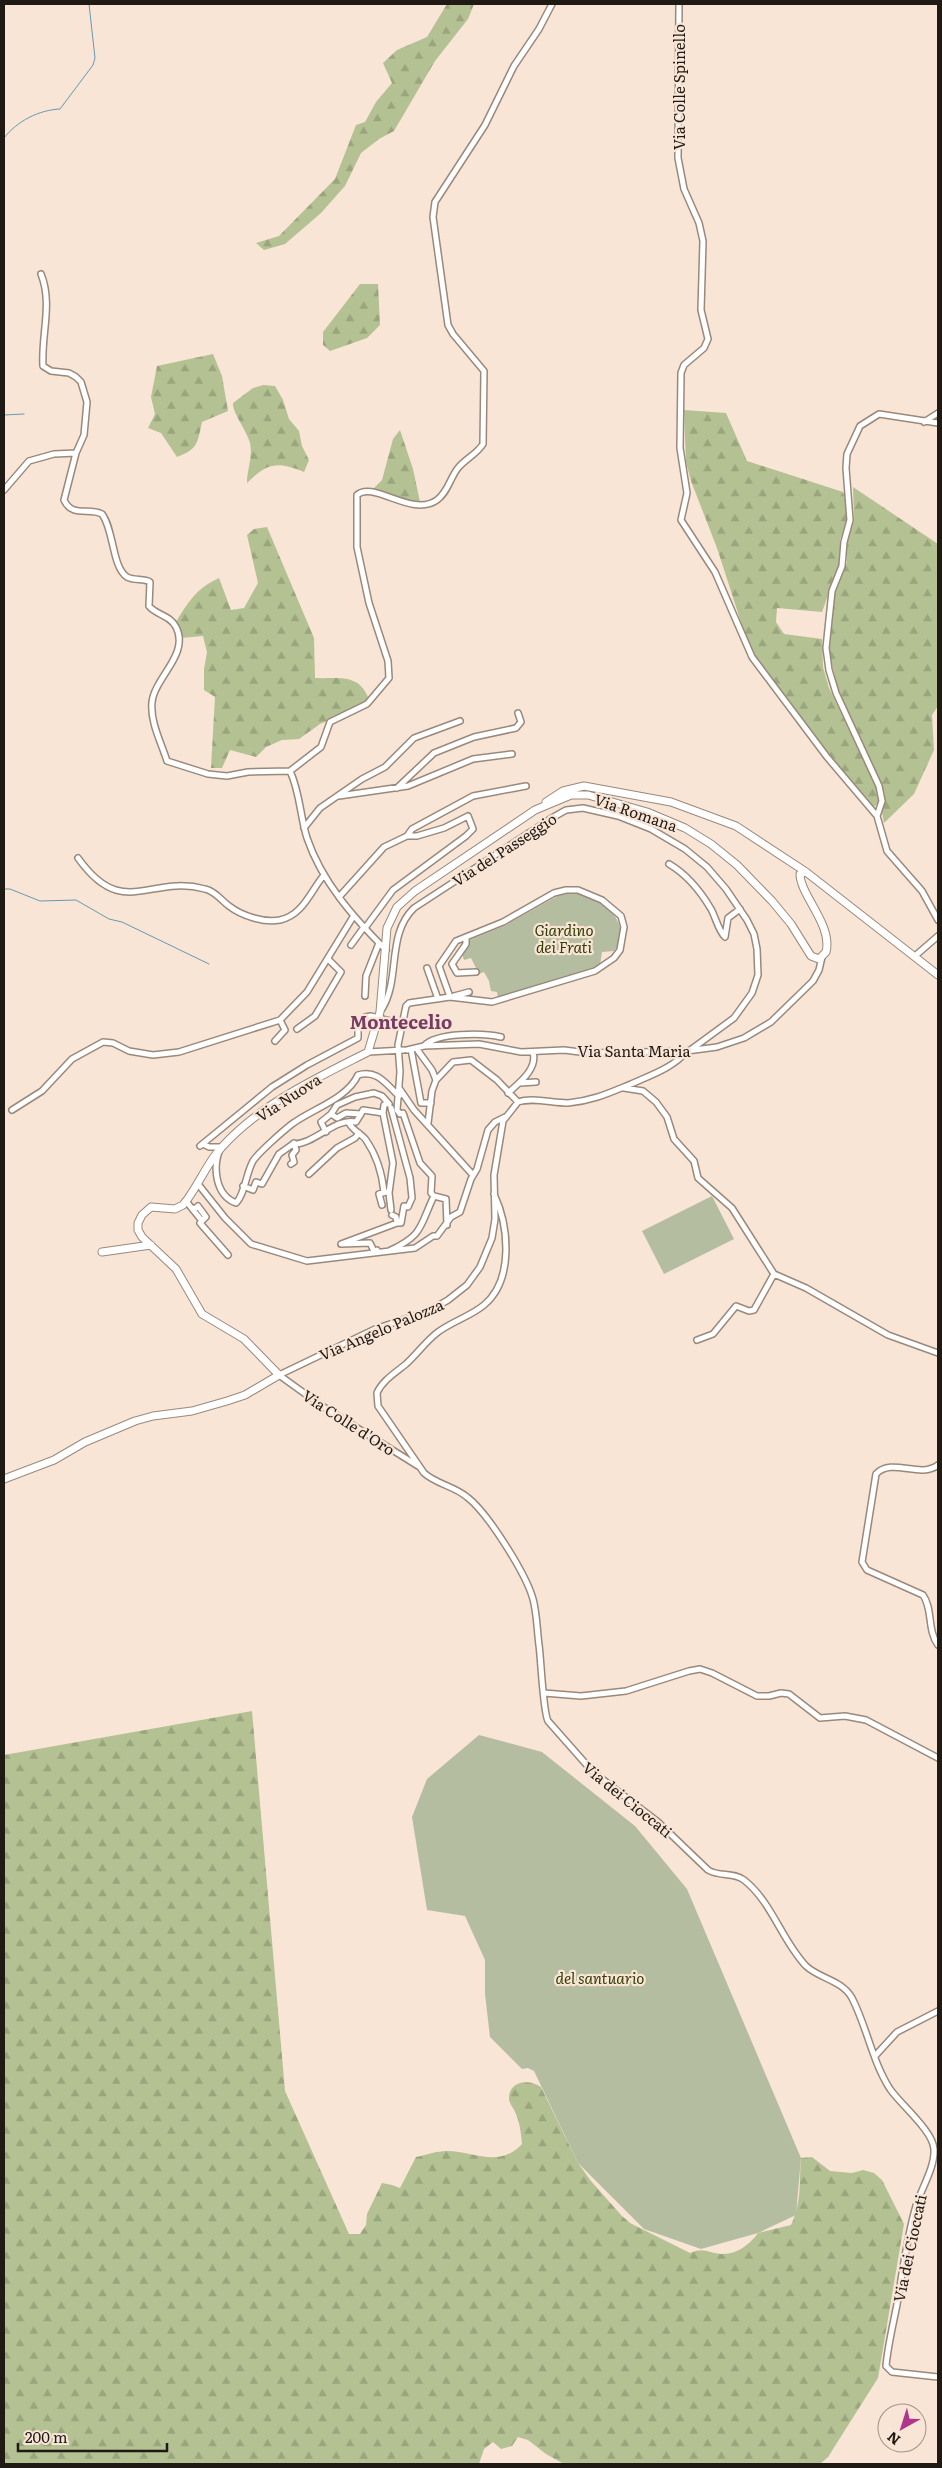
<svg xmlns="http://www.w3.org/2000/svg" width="942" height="2468" font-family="Literata,serif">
<defs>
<pattern id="forest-firs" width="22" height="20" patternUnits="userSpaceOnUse" patternTransform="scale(1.25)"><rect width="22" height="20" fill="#b4c192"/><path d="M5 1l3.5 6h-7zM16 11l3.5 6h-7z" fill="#9aa57d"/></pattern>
</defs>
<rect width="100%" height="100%" fill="#f8e5d6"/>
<path fill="url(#forest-firs)" d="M447,4H474L468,19L435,61L394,131L379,139L361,153L345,186L321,213L285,244L264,250L256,243L279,236L335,179L356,125L365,122L376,102L392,83L383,63L397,50L427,37Z
M360,284H378L380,325L367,338L330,351L323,345V332Z
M213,354L222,376L228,411L202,422C197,444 198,449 177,457L161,433L148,428L155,414L151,397L157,366Z
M263,385L275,386L283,400L289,419L299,431L302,446L309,460L304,472C277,461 267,463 247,483C247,469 253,457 250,443C247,431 232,412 233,403L253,388Z
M684,410L726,413L747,461L843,492L848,506L846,524L840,540V562L822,612L777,608L776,622L784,634L822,639L823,667L829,688L877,789C880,797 880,803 873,808L775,687L749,647L717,548L691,481L686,462Z
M400,430L413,469L420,502L402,500L372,490L382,480L393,439Z
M853,487L938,544V706L932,715L934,750L914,794L884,823L882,812L885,795L837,686L829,651L828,630L836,585L847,563V538L854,520Z
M267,527L314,638L315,678C339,679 360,673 369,700L352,710L320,724L299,739L282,740L266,747L256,757L230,750L222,768H211L215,697L204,690V669L207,652L203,636L181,638L176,622C188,602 197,588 219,578L231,610L244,608L258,583L247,535L254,529Z
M252,1711L285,2091L349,2234H360L366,2225L367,2214L382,2183L392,2185L400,2188L416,2157C426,2155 436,2151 447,2151C474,2151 499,2169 522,2144C521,2133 520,2124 516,2114C514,2109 509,2103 509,2099C509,2080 529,2079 541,2087L578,2163L591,2181L621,2215L630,2223L690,2253C705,2247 707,2253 721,2254C737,2255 750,2244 758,2233L791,2225C802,2202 799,2182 801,2158L812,2157L830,2171L852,2173L863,2170L874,2173L882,2180L904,2224L878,2378L828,2457L820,2464H564L546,2454L528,2440L518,2437L512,2446L501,2449L493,2442L484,2449L479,2464H4V1755Z"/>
<path fill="#b5bda0" d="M563,893C570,893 577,892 583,894C606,899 634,928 614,951L602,952L600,965L597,968L498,998L497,992L491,991L489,981L484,972L479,974L471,958L464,960L462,954L468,945L467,941L504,926Z
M712,1196L734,1239L664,1274L642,1231Z
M479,1735L542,1752L635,1826L687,1889L801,2158L796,2215L758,2233L701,2249L644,2229L578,2163L534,2071L528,2068L522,2069L490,2037L485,1994V1960L465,1916L427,1910L412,1817L427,1779Z"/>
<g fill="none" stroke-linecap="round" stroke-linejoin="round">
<path stroke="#659ab0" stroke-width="1" d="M4,138C17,121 39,110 60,109L93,65L95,58L89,4
M4,415L24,414
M4,889H10L40,901L76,900L109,919L122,922L209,964"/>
<defs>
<path id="street" d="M679,4L678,158L684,189L699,223L703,241L701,310L708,339L704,348L684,365L681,373L680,448L687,493L681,520L715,572L752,657L827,757L877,816L887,851L922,891L938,920
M41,274C53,304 41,334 43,366L51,371L69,373L76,377L81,382L87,402L84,435L76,453L64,500C72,518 89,507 102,514C114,530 112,567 127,577C134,581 144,578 150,582L149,606C156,615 170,615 176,627C190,654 155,677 152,702C150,722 161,742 167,761L208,774L227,776L248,772L290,771L321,747L330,722L367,704L389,678L388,661L369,603L357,547V495C373,480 412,518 437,500C448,492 450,478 458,468C465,459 477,454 483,444L484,371L453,334L448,325L433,217L435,202L485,125L514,66L539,29L552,4
M924,422L938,413
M4,490L29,461L54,454L76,453
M290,771C300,792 300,816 307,838C322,882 353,917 386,950
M397,788L434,753L474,737L516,728L521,722L518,713
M339,796L408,786L473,759L512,754
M877,816L882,801L879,786L836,693L829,670L826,648L832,591L842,566L844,542L850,520L846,468L847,454L860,426L879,414L938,423
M304,828L320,808L362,779L385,767L414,738L460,721
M78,858C123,921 149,874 205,889C215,891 221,900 229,906C242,916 264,923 280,920C303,915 310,892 324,875
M669,864C686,874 701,892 711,909C716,918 718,930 725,937L728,918L740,909
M339,897L384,847L407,836L412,829L473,796L526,786
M365,928L393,890L466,836L473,829L468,816L444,828L417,836H407
M466,937V944L452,964L457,973L476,972
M351,945L364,927
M915,956L938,936
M427,968L438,999
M365,996L366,976L379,943
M454,996L469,992
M382,1009C401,978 386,935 414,908L550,819L566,810L583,808L618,816L651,829L685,849L707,867L726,889L747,920L754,934L757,949L758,975L752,993L734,1018L689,1051
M297,1029L315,1016L341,972L328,959
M275,1041L285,1030L280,1020
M424,1046C436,1032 484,1033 501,1037
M416,1048L432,1070L436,1080L432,1091L428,1123
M411,1049L421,1103H431
M407,1050L424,1046L479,1044L521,1052L564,1050L588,1053L687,1051L717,1047L744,1038L771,1022L813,981L819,970L822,957
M368,1052L404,1050
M436,1080L453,1062L471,1060L497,1080L518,1102C532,1097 552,1103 568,1103C592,1101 609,1093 631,1084C651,1075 673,1068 687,1051
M520,1083L536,1082
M399,1088L414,1110L473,1175
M624,1088L643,1091L656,1102L667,1117L674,1139L694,1161L698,1178L732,1208L774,1274L806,1288L888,1335L938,1353
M508,1093C519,1083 538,1069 533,1052
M388,1103L384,1105L383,1113L393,1163L389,1193L391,1210
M391,1108L410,1178L412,1198L408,1207L404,1206L401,1223H397L396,1217L392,1215
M12,1110L42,1091L72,1059L103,1042L113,1043L129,1051L153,1055L179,1052L280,1020L307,992L353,917
M331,1114L337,1118L346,1113L361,1114L363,1110L383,1113
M349,1123C353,1131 361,1133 366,1140C377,1156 382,1173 384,1192
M326,1132L321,1122L331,1114L337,1105L355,1097L374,1093L382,1096L389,1104
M203,1144L209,1147H221C212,1166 215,1195 236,1203C245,1194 246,1173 253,1161C258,1153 283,1131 292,1124C312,1109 347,1099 358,1075C377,1069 386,1084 399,1096
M200,1146L272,1087L307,1065L358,1038V1028L365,1017L371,1016L402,1024
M291,1164L294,1162L292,1155L296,1150L294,1143
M309,1174L337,1148L355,1138L359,1133
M198,1184L225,1218L251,1244L307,1261L415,1248L433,1236H437L451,1217L460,1212L471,1179L477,1169L488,1130L495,1122L505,1117
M243,1186L253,1190L256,1182L262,1184L279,1154L293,1144C314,1145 335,1117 356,1122L361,1114
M494,1194C509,1226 514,1280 484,1305C471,1316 453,1321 438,1332C426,1341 417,1354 406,1364C395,1373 382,1381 377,1393L378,1406L424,1473C436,1484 454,1486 467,1497C488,1513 526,1574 533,1599C537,1614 537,1630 539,1645C541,1659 543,1712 548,1721L593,1772L658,1822L708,1870C719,1877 734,1872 744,1880C772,1902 782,1941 806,1966C820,1979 842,1980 852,1998C867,2027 872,2061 890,2089C901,2105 933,2131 934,2149C935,2168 921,2189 916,2206C907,2237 903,2268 898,2299C894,2321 888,2344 886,2366L892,2372L938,2377
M434,1196L446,1199L447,1225
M186,1201L202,1221L206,1217L198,1206L193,1210
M382,1205L379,1194L386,1192
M201,1222L200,1223L228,1255
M377,1250L374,1251L370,1243L341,1244L397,1223
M389,1251C424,1235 419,1227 434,1196L431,1193L432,1176L420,1163L403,1113L400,1114L397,1110L400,1072L398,1045L406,1006L409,1003L450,997L492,1002L595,971L614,958L620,950L624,927L621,916L602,900L578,890H566L554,893L503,922L456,941L439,966L450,997
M697,1340L713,1334L736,1306L749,1311L754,1310L774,1274
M938,1465C920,1479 892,1457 876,1474L862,1562L867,1570L923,1595C933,1609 927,1630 938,1645
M418,1466L322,1406L279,1375L375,1329L429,1311L448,1300L467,1285L480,1267L492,1238L495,1219L494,1175L503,1121L518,1102
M544,1693L581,1696L626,1691L689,1671L700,1669L712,1673L757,1696H769L781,1693L789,1694L820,1718L845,1716L866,1720L938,1758
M875,2056L897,2032L938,2011"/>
<path id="secondary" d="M546,802L563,791L584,786L671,802L736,826L806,872
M102,1252L151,1245
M4,1479L54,1460L85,1442L135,1421L153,1416L192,1411L227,1401L245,1395L279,1375L244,1339L202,1314L176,1269L142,1237L138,1230V1223L142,1215L151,1207L175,1209L183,1205C198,1187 206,1164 221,1148C260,1104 317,1078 368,1052L380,1012L387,928L397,907L415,891L535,810L571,795H588L647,812L685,828L711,844L737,865L772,901L791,924L811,956L819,959L826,952C833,925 800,895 800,874L806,872L938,975"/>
</defs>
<use href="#street" stroke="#9a897b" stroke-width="8"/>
<use href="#secondary" stroke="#9a897b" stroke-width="9"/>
<use href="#street" stroke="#fff" stroke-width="5"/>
<use href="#secondary" stroke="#fff" stroke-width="7"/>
</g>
<g text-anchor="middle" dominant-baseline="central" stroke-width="4.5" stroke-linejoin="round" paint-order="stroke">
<g font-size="15" fill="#201a14" stroke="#f8e5d6">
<text transform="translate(678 87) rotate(-90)">Via Colle Spinello</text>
<text transform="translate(636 812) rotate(19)">Via Romana</text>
<text transform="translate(504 849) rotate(-33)">Via del Passeggio</text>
<text x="634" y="1050">Via Santa Maria</text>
<text transform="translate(288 1097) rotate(-33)">Via Nuova</text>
<text transform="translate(381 1329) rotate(-23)">Via Angelo Palozza</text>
<text transform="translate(349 1422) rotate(33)">Via Colle d'Oro</text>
<text transform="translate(628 1799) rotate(39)">Via dei Cioccati</text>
<text transform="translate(909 2248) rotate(-78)">Via dei Cioccati</text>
</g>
<g font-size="15" font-style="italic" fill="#333d05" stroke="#f8e5d6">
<text x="564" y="929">Giardino<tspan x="564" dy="17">dei Frati</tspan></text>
<text x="600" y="1977">del santuario</text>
</g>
<g font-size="18" font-weight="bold" fill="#783b62" stroke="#f8e5d6">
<text x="401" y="1021">Montecelio</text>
</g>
</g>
<rect width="942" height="2468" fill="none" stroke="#201a14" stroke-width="10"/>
<g transform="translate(902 2428) rotate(219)"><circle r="24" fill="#f8e5d6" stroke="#a29488"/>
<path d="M0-4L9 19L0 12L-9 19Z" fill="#af368a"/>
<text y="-8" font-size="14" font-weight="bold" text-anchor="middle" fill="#201a14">N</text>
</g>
<path d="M18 2443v8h149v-8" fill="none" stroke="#201a14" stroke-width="2.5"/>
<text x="25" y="2443" font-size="15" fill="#201a14" stroke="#f8e5d6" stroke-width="4" paint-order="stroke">200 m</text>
</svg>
